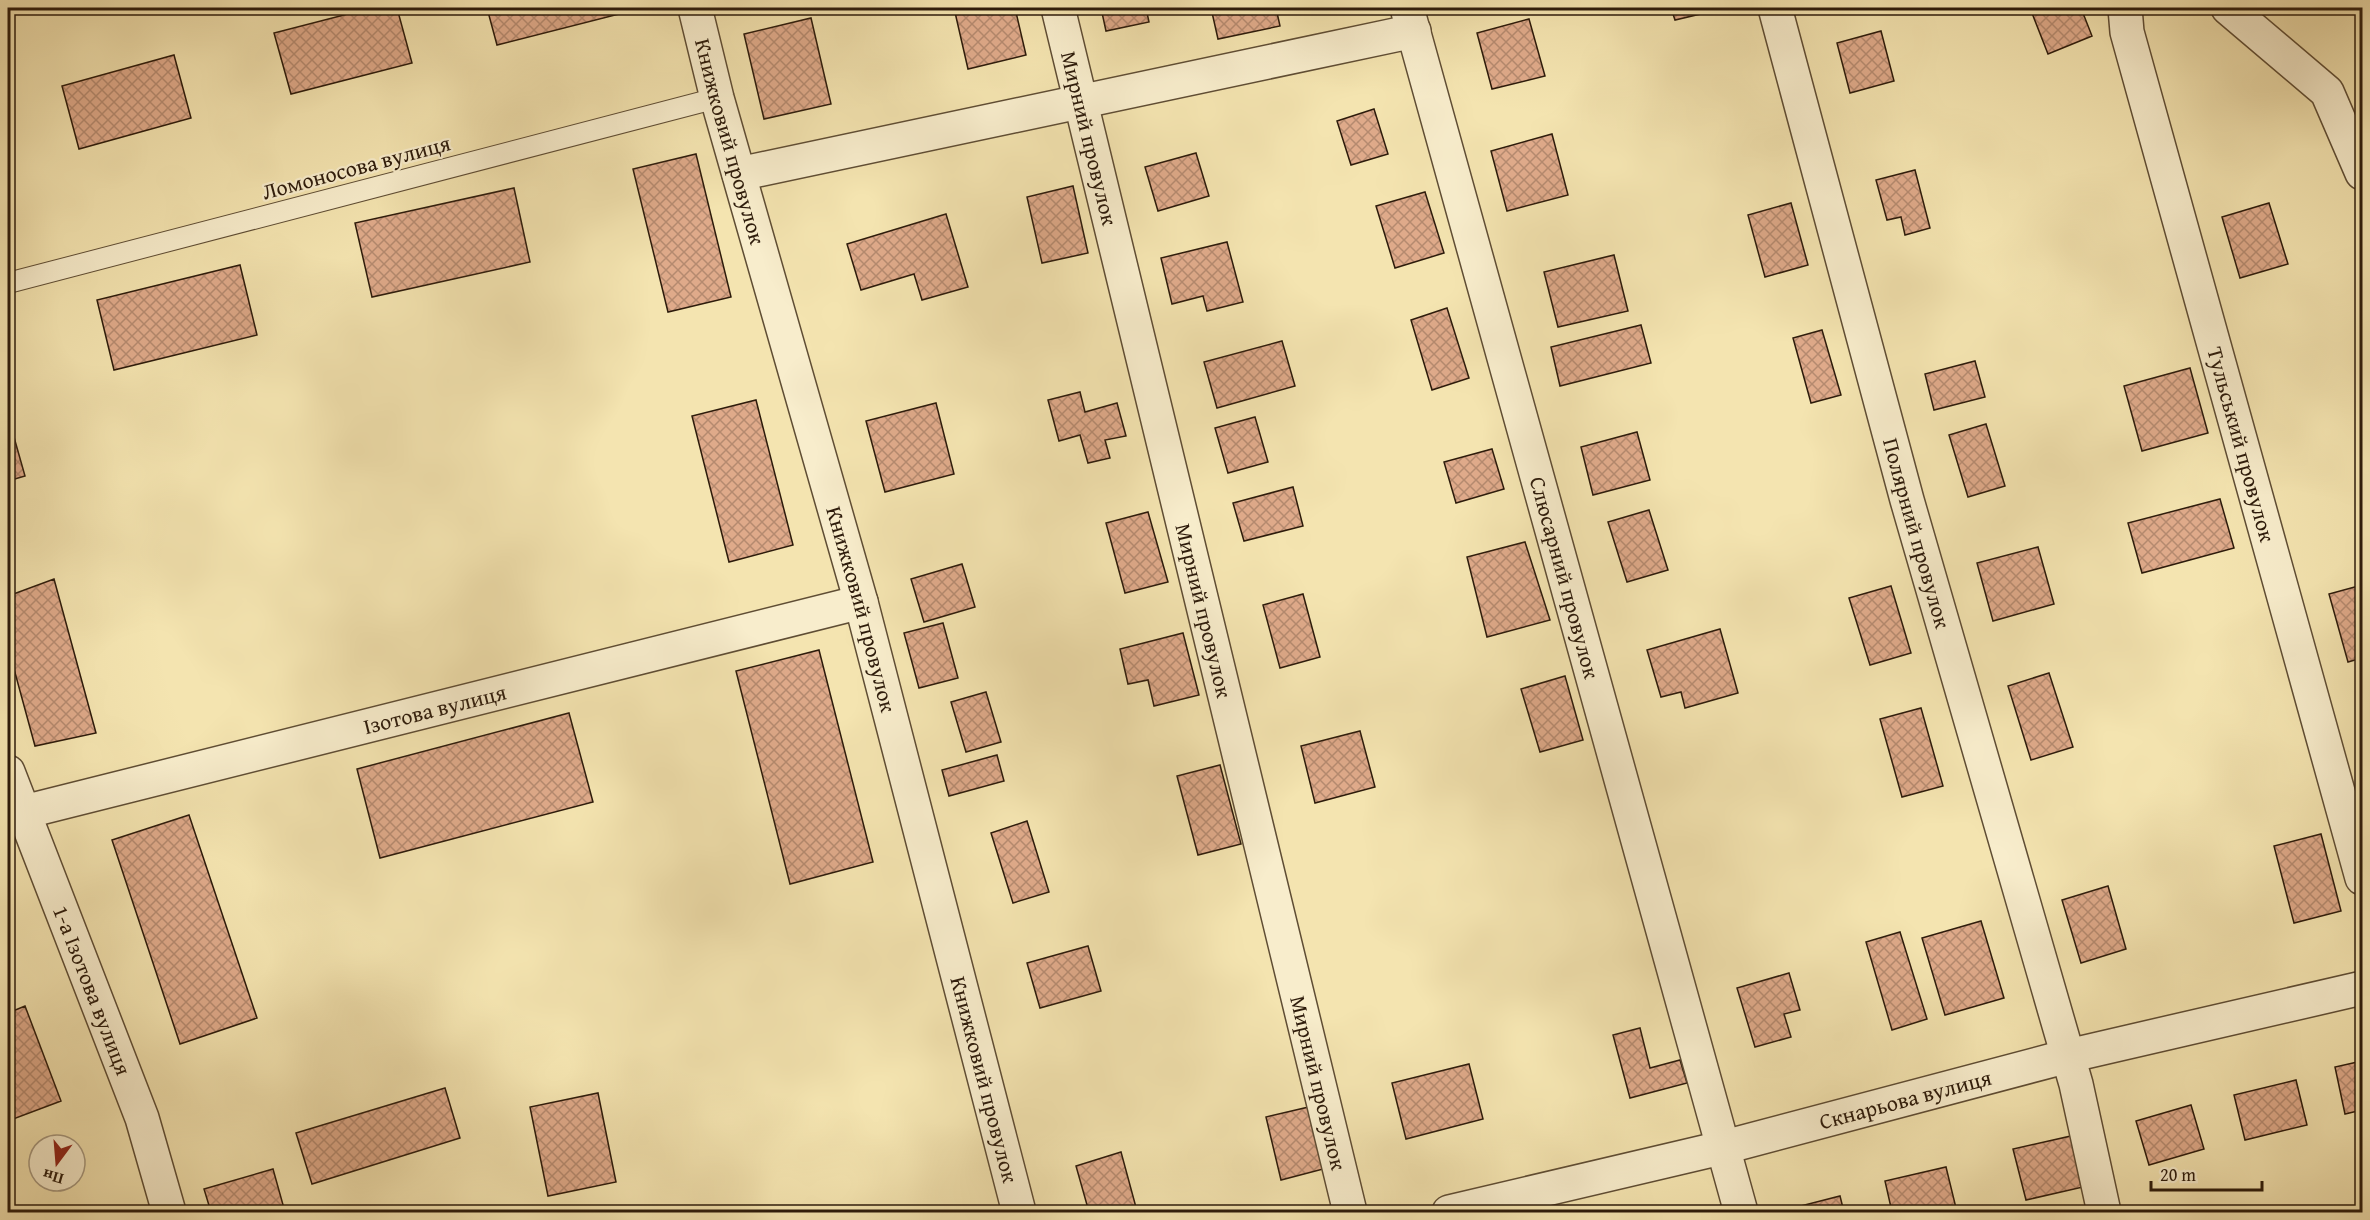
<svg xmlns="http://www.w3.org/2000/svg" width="2370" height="1220" font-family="'Gentium Book Plus',serif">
<defs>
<pattern id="building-cross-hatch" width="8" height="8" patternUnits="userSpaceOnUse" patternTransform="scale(1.5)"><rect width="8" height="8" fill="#dfaa8a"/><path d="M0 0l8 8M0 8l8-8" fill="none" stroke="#b58a6f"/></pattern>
</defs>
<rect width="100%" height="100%" fill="#f4e4b0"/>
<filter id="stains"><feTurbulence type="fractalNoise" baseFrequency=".00333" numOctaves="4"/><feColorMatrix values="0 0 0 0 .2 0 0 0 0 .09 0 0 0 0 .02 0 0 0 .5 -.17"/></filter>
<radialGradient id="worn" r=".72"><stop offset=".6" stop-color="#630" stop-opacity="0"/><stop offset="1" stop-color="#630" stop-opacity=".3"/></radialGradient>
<path fill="url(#building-cross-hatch)" stroke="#2d1b0b" stroke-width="1.5" d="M371,8H397L412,63L291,94L274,33Z
M487,8H626L627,12L497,45Z
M954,8H1015L1026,55L968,69Z
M1101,8H1146L1149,22L1106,31Z
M1211,8H1276L1280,26L1218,39Z
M1671,8H1726L1675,20Z
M2030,8H2081L2092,36L2048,54Z
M811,18L831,104L764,119L744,34Z
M1529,19L1545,76L1492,89L1477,33Z
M1881,31L1894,81L1850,93L1837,43Z
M174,55L191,118L79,149L62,86Z
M1374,109L1388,154L1351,165L1337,121Z
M1552,134L1568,195L1507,211L1491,151Z
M1196,153L1209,196L1158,211L1145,167Z
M696,154L731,297L668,312L633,169Z
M1915,170L1930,228L1905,235L1901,217L1887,220L1876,180Z
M1073,186L1088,253L1042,263L1027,197Z
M514,188L530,262L372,297L355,223Z
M1425,192L1444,253L1395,268L1376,206Z
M1791,203L1808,265L1765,277L1748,215Z
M2269,203L2288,264L2240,278L2222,217Z
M946,214L968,287L922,300L914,274L861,290L847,244Z
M1227,242L1243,302L1207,311L1203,296L1172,304L1161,258Z
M1614,255L1628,311L1558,327L1544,272Z
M240,265L257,335L114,370L97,300Z
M1447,308L1469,378L1432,390L1411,320Z
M1641,325L1651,363L1560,386L1551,347Z
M1822,330L1841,395L1811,403L1793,338Z
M1282,341L1295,386L1217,408L1204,362Z
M1975,361L1985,397L1934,410L1925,374Z
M2190,368L2208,433L2142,451L2124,386Z
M1080,392L1085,412L1117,403L1126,436L1105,440L1110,458L1088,463L1080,435L1059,441L1048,400Z
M756,400L793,545L729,562L692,416Z
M936,403L954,474L885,492L866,421Z
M8,416L25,476L8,481Z
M1255,417L1268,462L1228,473L1215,428Z
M1986,424L2005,486L1968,497L1949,435Z
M1637,432L1650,480L1593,495L1581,447Z
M1492,449L1504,489L1456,503L1444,462Z
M1293,487L1303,526L1244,541L1233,503Z
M2220,499L2234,548L2142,573L2128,523Z
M1649,510L1668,570L1627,582L1608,522Z
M1148,512L1168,582L1125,593L1106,523Z
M1525,542L1550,620L1487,637L1467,557Z
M2038,547L2054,604L1993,621L1977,563Z
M962,564L975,607L924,622L911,579Z
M54,579L96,733L35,746L8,647V596Z
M2362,585V658L2348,662L2329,594Z
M1891,586L1911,653L1870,665L1849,598Z
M1303,594L1320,657L1280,668L1263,605Z
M943,623L958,678L919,688L904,633Z
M1720,629L1738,693L1685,708L1681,692L1661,697L1647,650Z
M1183,633L1199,695L1154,706L1148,680L1128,684L1120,649Z
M819,650L873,862L790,884L736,671Z
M2049,673L2073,747L2031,760L2008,686Z
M1565,676L1583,740L1540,752L1521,689Z
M986,692L1001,742L966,752L951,702Z
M1921,708L1943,786L1902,797L1880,719Z
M569,713L593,802L380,858L357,769Z
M1360,731L1375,787L1315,803L1301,746Z
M997,755L1004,781L949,796L942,770Z
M1220,765L1241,844L1198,855L1177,776Z
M189,815L257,1018L180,1044L112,840Z
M1027,821L1049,892L1013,903L991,833Z
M2321,834L2341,911L2294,923L2274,846Z
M2108,886L2126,949L2081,963L2062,900Z
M1981,921L2004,998L1945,1015L1922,938Z
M1900,932L1927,1019L1892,1030L1866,942Z
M1088,946L1101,991L1040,1008L1027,963Z
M1789,973L1800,1010L1784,1014L1791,1037L1755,1047L1737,988Z
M25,1006L61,1101L8,1121V1013Z
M1640,1028L1650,1068L1680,1060L1687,1083L1630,1098L1613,1035Z
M2362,1061V1110L2345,1114L2335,1067Z
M1469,1064L1483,1119L1406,1139L1392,1083Z
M2296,1080L2307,1125L2245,1140L2234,1095Z
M445,1088L460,1138L312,1184L296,1133Z
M598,1093L616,1182L548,1196L530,1107Z
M2191,1105L2204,1149L2149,1165L2136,1121Z
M1313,1106L1327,1168L1281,1180L1266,1117Z
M2071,1136L2083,1187L2026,1200L2013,1149Z
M1121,1152L1137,1211L1089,1212L1076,1166Z
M1946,1167L1957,1212H1892L1885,1181Z
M273,1169L285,1212H211L204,1189Z
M1840,1196L1844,1212H1781V1211Z
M1727,1204L1730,1212H1692Z"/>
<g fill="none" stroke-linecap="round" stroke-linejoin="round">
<defs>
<path id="service" d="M8,283L717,98"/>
<g id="minor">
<path id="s1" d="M695,8L717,98L861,602L1019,1212"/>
<path id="s2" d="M1058,8L1350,1212"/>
<path id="s3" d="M1407,8L1741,1212"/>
<path id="s4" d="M1775,8L1907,500L2076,1084L2104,1212"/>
<path id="s5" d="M2125,8L2127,32L2362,878"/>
<path d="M2228,8L2327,92L2362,173"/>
<path d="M739,174L1414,31"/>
<path id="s6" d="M8,772L142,1118L169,1212"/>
<path id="s7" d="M8,816L861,602"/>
<path id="s8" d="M1449,1212L1721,1148L2068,1056L2362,988"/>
</g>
</defs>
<use href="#service" stroke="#5f4d34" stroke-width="22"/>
<use href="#minor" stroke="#5f4d34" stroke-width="36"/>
<use href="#service" stroke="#f8edcc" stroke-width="20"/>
<use href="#minor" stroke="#f8edcc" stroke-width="33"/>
</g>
<g text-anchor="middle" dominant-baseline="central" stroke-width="4.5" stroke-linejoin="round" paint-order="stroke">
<g font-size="22" fill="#2d1b0b" stroke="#f8edcc">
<text stroke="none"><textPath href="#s2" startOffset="134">Мирний провулок</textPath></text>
<text stroke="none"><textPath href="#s1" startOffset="138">Книжковий провулок</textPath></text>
<text transform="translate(356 167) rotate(-15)">Ломоносова вулиця</text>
<text stroke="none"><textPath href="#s5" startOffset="452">Тульський провулок</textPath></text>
<text stroke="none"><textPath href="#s4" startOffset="544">Полярний провулок</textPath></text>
<text stroke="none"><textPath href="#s3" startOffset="591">Слюсарний провулок</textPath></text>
<text stroke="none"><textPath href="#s1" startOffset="624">Книжковий провулок</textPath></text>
<text stroke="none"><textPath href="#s2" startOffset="620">Мирний провулок</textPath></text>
<text stroke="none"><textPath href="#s7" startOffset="440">Ізотова вулиця</textPath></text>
<text stroke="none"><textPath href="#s6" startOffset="234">1-а Ізотова вулиця</textPath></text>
<text stroke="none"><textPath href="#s1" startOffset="1110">Книжковий провулок</textPath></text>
<text stroke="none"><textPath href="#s2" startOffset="1106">Мирний провулок</textPath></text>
<text stroke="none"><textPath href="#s8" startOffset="470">Скнарьова вулиця</textPath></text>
</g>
</g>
<rect width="2370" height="1220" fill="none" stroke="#f4e4b0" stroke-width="30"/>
<rect x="9" y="9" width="2352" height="1202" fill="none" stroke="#2d1b0b" stroke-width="3"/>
<rect x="15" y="15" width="2340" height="1190" fill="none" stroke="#2d1b0b" stroke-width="1.5"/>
<g transform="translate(57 1163) rotate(196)"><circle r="28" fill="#f8edcc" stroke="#a7997f" stroke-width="1.5"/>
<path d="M0-4.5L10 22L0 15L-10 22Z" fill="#8f2418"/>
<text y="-9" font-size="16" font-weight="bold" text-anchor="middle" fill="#2d1b0b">Пн</text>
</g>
<path d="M2151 1181v9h111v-9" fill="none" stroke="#2d1b0b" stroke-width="3"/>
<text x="2160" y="1181" font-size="18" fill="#2d1b0b" stroke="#f8edcc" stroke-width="4.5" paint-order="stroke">20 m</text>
<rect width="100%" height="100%" filter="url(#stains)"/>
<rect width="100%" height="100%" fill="url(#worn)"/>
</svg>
